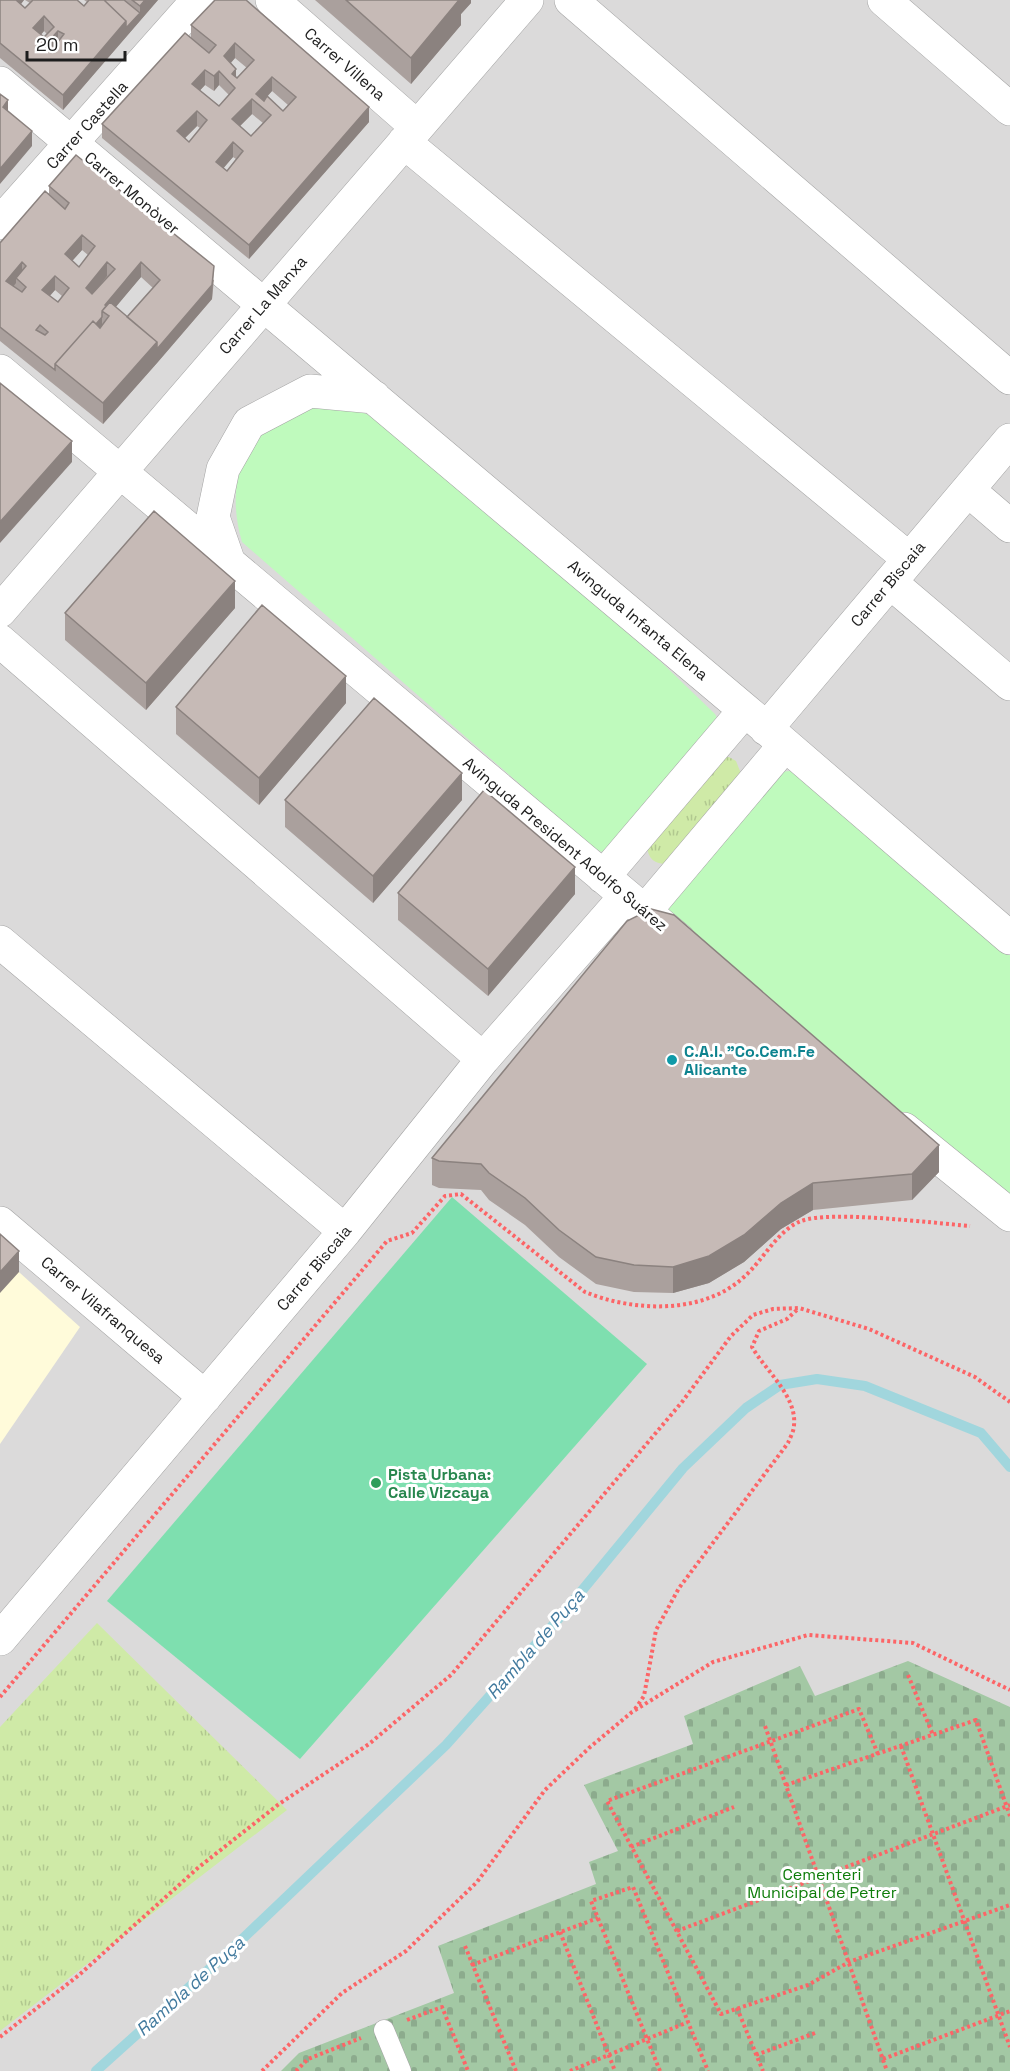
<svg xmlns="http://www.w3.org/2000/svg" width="1010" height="2071" font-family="'Space Grotesk',sans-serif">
<defs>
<pattern id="grass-tufts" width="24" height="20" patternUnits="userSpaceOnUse" patternTransform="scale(1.5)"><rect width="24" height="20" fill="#cfeaa7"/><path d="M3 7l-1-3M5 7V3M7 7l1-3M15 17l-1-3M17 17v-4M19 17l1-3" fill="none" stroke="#b1c88f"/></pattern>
<pattern id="cemetery-stones" width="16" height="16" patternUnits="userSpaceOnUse" patternTransform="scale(1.5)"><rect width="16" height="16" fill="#a3c8a4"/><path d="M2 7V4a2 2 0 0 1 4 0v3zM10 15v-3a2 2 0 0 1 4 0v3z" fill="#8cab8d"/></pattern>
</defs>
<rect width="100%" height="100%" fill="#eee9e2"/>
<path fill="#dbdada" d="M0,0H1010V2071H0Z"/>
<path fill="#fffbda" d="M0,1255L80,1327L0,1444Z"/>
<path fill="url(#grass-tufts)" d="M729,757L736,761L742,776L670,864C656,865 648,860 647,846L720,758Z
M97,1623L287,1810L0,2031V1727Z"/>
<path fill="url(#cemetery-stones)" d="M908,1661L1010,1707V2071H281L299,2053L454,1993L438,1946L596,1884L589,1862L618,1851L584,1785L693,1744L684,1716L800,1666L815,1696Z"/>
<path fill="#bffabd" d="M329,406L354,409L376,418L659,660L715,714L718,720L613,847L602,852L592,847L242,542C229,498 234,449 277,423C283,419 290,414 297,412C307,408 318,408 329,406Z
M790,771L839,807L1010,954V1197L992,1191L672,921L668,907L780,772Z"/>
<path fill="#7edfaf" d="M452,1197L647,1364L300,1759L107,1601Z"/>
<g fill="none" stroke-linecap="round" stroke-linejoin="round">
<path stroke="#a1d6dd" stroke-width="10" d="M96,2071L236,1945L446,1745L561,1616L683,1468L746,1408L780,1385L817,1379L865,1386L981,1433L1010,1467"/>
<defs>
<path id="service" d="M384,2030L401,2071"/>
<path id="minor" d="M272,0L417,127
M571,0L1010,378
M884,0L1010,109
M0,83L745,710L1010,938
M404,142L909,559
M0,223L198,0
M0,371L679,940
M968,490L1010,526
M228,560L213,517L223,469L249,423L310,391L374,397
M890,582L1010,684
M0,611L527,0
M0,641L483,1059
M766,729L1010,440
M603,877L745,710
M645,911L785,745
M0,942L345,1231
M904,1129L1010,1215
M0,1223L205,1397
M0,1639L345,1231L483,1059L626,896"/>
</defs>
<use href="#service" stroke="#a4a4a4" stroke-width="21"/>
<use href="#minor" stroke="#a4a4a4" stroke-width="34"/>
<path stroke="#fc6567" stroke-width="4" stroke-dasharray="3 3" stroke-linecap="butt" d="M908,1675L933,1735
M0,1697L387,1241L412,1233L445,1196L461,1194L585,1292C634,1312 704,1315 745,1276C763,1260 778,1230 801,1221C830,1210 933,1223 970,1226
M635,1709L644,1696L656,1630L679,1588L788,1443C790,1438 794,1431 794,1425C797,1396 765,1370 752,1347L759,1331L787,1319L798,1309
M765,1726L887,2071
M901,1746L1010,2047
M878,1754L859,1709L607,1801L721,2014L808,1985L849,1962L1010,1905
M786,1785L976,1720L1010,1816
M631,1847L734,1807
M677,1931L1010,1805
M560,1932L615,2071
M465,1946L516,2071
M472,1965L598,1918
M737,2008L763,2071
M407,2020L442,2007L468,2071
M0,2037L79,1975L199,1867L279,1804L369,1744L451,1675L682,1402L731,1336L753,1315L773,1309L799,1308L869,1329L975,1377L1010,1402
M756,2055L815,2033
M883,2059L1010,2011
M262,2071L342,1993L406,1951L477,1882L545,1790L589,1748L632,1712L713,1662L808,1635L913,1643L1010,1690
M296,2071L308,2059L361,2038
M570,2071L688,2022
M660,2071L591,1901L633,1887L708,2071"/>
<use href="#service" stroke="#fff" stroke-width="20"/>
<use href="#minor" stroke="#fff" stroke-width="33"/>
</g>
<path fill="#aaa09d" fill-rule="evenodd" d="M0,0H24L21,4L25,8L30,3L25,0H77L84,6L87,2L84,0H158L63,110L0,58ZM44,31L47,34L44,37L41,35Z
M215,0L369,122L249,259L102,138V124L191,38V25ZM235,58L247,68L237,78L231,63ZM205,85L214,91L219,85L229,95L219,106L200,90ZM272,91L288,105L283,111L267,97ZM252,114L263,123L251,136L240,126ZM197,126L200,128L189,142L185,138ZM233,157L236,159L227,171L223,168Z
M315,0H471V3L461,14V25L411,84Z
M49,186L214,280L212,299L157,363L103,424L0,341V243L49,195ZM82,250L88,255L79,267L72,261ZM141,277L153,288L127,317L115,307ZM55,290L62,296L58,302L50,296Z
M235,608L146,710L65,640V613Z
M346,703L259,805L176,734V707Z
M285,800H462L373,903L285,827Z
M398,893L575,894L488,996L398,920Z
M432,1158L939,1172L912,1200L813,1210L781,1229L744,1262L709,1283L673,1293L634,1292L596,1284L559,1257L525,1225L489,1200L481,1190L439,1188L432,1185Z"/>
<path fill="#8b827f" d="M14,0H24L14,13Z
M145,0H158L63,110V95L126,21L140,13V6Z
M456,0H471V3L461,14V25L411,84V58Z
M44,16V31L33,43V28Z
M58,31V46L48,57V42Z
M235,43V58L224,70V56Z
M236,69V83L232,74Z
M205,70V85L192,99V84Z
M219,71V85L214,91V76Z
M272,77V91L259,105L256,94Z
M252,99V114L232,134V119Z
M8,100V115L3,107Z
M369,107V122L249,259V245Z
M197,111V126L177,146V131Z
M32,131V146L0,184V169Z
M233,142V157L216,177V162Z
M82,235V250L65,269V254Z
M22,262V277L16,278V283L6,296V281Z
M107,262V276L86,303V288Z
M141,262V277L110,314L105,305Z
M214,266L212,299L157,363L103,424V403Z
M55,276V290L42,304V290Z
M102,317V332L58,366Z
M72,441V462L0,543V522Z
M235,581V608L146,710V683Z
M346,676V703L259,805V778Z
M462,773V800L373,903V876Z
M575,867V894L488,996V969Z
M939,1145V1172L912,1200V1174Z
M813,1183V1210L781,1229L744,1262L709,1283L673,1293V1267Z
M19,1251V1272L0,1293V1272Z"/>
<path fill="#c6bab6" stroke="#8b827f" stroke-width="1.5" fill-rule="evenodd" d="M0,0H16L25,8L33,0H77L84,6L89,0H104L126,21L63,95L0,43ZM44,16L54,27L44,37L33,28ZM58,31L64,34L54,47L48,42Z
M104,0H124L140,13L126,28V21Z
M132,0H145L140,6Z
M215,0H246L369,107L249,245L102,124L185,33L209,53L216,45L191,25ZM235,43L254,60L237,78L232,74L236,69L224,56ZM205,70L214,76L219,71L235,88L219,106L192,84ZM272,77L296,97L283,111L267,96L264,101L256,94ZM252,99L271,115L251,136L232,119ZM197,111L207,120L189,142L177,131ZM233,142L243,151L227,171L216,162Z
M346,0H459L411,58Z
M0,94L8,100L3,107L32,131L0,169Z
M76,155L214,266L212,285L157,349V342L127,317L160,280L141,262L105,305L106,306L102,311V317L96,324L93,321L55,364V370L0,327V243L45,191L65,209L69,203L49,186ZM82,235L95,246L79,267L65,254ZM22,262L26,266L16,278L26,287L22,292L6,281ZM107,262L115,269L92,294L86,288ZM55,276L69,288L58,302L42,290ZM40,325L48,332L45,335L36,330Z
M110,302L157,342L103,403L55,364L93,321L100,328L109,316L102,311Z
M0,383L72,441L0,522Z
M154,511L235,581L146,683L65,613Z
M262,605L346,676L259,778L176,707Z
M374,698L462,773L373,876L285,800Z
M484,790L575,867L488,969L398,893Z
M651,909L674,915L939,1145L912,1174L813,1183L781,1203L744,1235L709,1256L673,1267L634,1265L596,1257L559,1230L525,1198L489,1173L481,1164L439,1161L432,1158L627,921Z
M0,1234L19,1251L0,1272Z"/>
<circle fill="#0f9aa8" stroke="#fff" stroke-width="2" cx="672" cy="1060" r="6"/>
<circle fill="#2e9e5b" stroke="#fff" stroke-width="2" cx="376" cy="1483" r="6"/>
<g text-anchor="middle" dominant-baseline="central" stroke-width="6" stroke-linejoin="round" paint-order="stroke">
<g font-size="16" fill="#1d1d1d" stroke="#fff">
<text transform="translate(345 64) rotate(41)">Carrer Villena</text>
<text transform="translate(87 125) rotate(-48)">Carrer Castella</text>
<text transform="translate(132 193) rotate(40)">Carrer Monòver</text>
<text transform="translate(263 305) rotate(-49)">Carrer La Manxa</text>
<text transform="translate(888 584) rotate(-50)">Carrer Biscaia</text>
<text transform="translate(638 620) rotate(40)">Avinguda Infanta Elena</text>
<text transform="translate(565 844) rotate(40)">Avinguda President Adolfo Suárez</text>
<text transform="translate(314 1268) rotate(-50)">Carrer Biscaia</text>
<text transform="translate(103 1310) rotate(40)">Carrer Vilafranquesa</text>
</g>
<g font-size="16" font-weight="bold" fill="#0d838f" stroke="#fff" text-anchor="start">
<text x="684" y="1051">C.A.I. "Co.Cem.Fe<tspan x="684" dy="18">Alicante</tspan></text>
</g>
<g font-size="16" font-weight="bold" fill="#27864d" stroke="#fff" text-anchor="start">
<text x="388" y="1474">Pista Urbana:<tspan x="388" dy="18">Calle Vizcaya</tspan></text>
</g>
<g font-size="16" fill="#0d7c09" stroke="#fff">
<text x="822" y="1874">Cementeri<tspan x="822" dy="18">Municipal de Petrer</tspan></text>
</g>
<g font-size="18" font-style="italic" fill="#427a9e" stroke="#fff">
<text transform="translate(535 1644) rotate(-49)">Rambla de Puça</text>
<text transform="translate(190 1986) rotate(-42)">Rambla de Puça</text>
</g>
</g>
<path d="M27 51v9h98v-9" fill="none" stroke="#1d1d1d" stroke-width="3"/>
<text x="36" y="51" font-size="18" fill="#1d1d1d" stroke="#ffffff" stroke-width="4.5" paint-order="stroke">20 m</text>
</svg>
